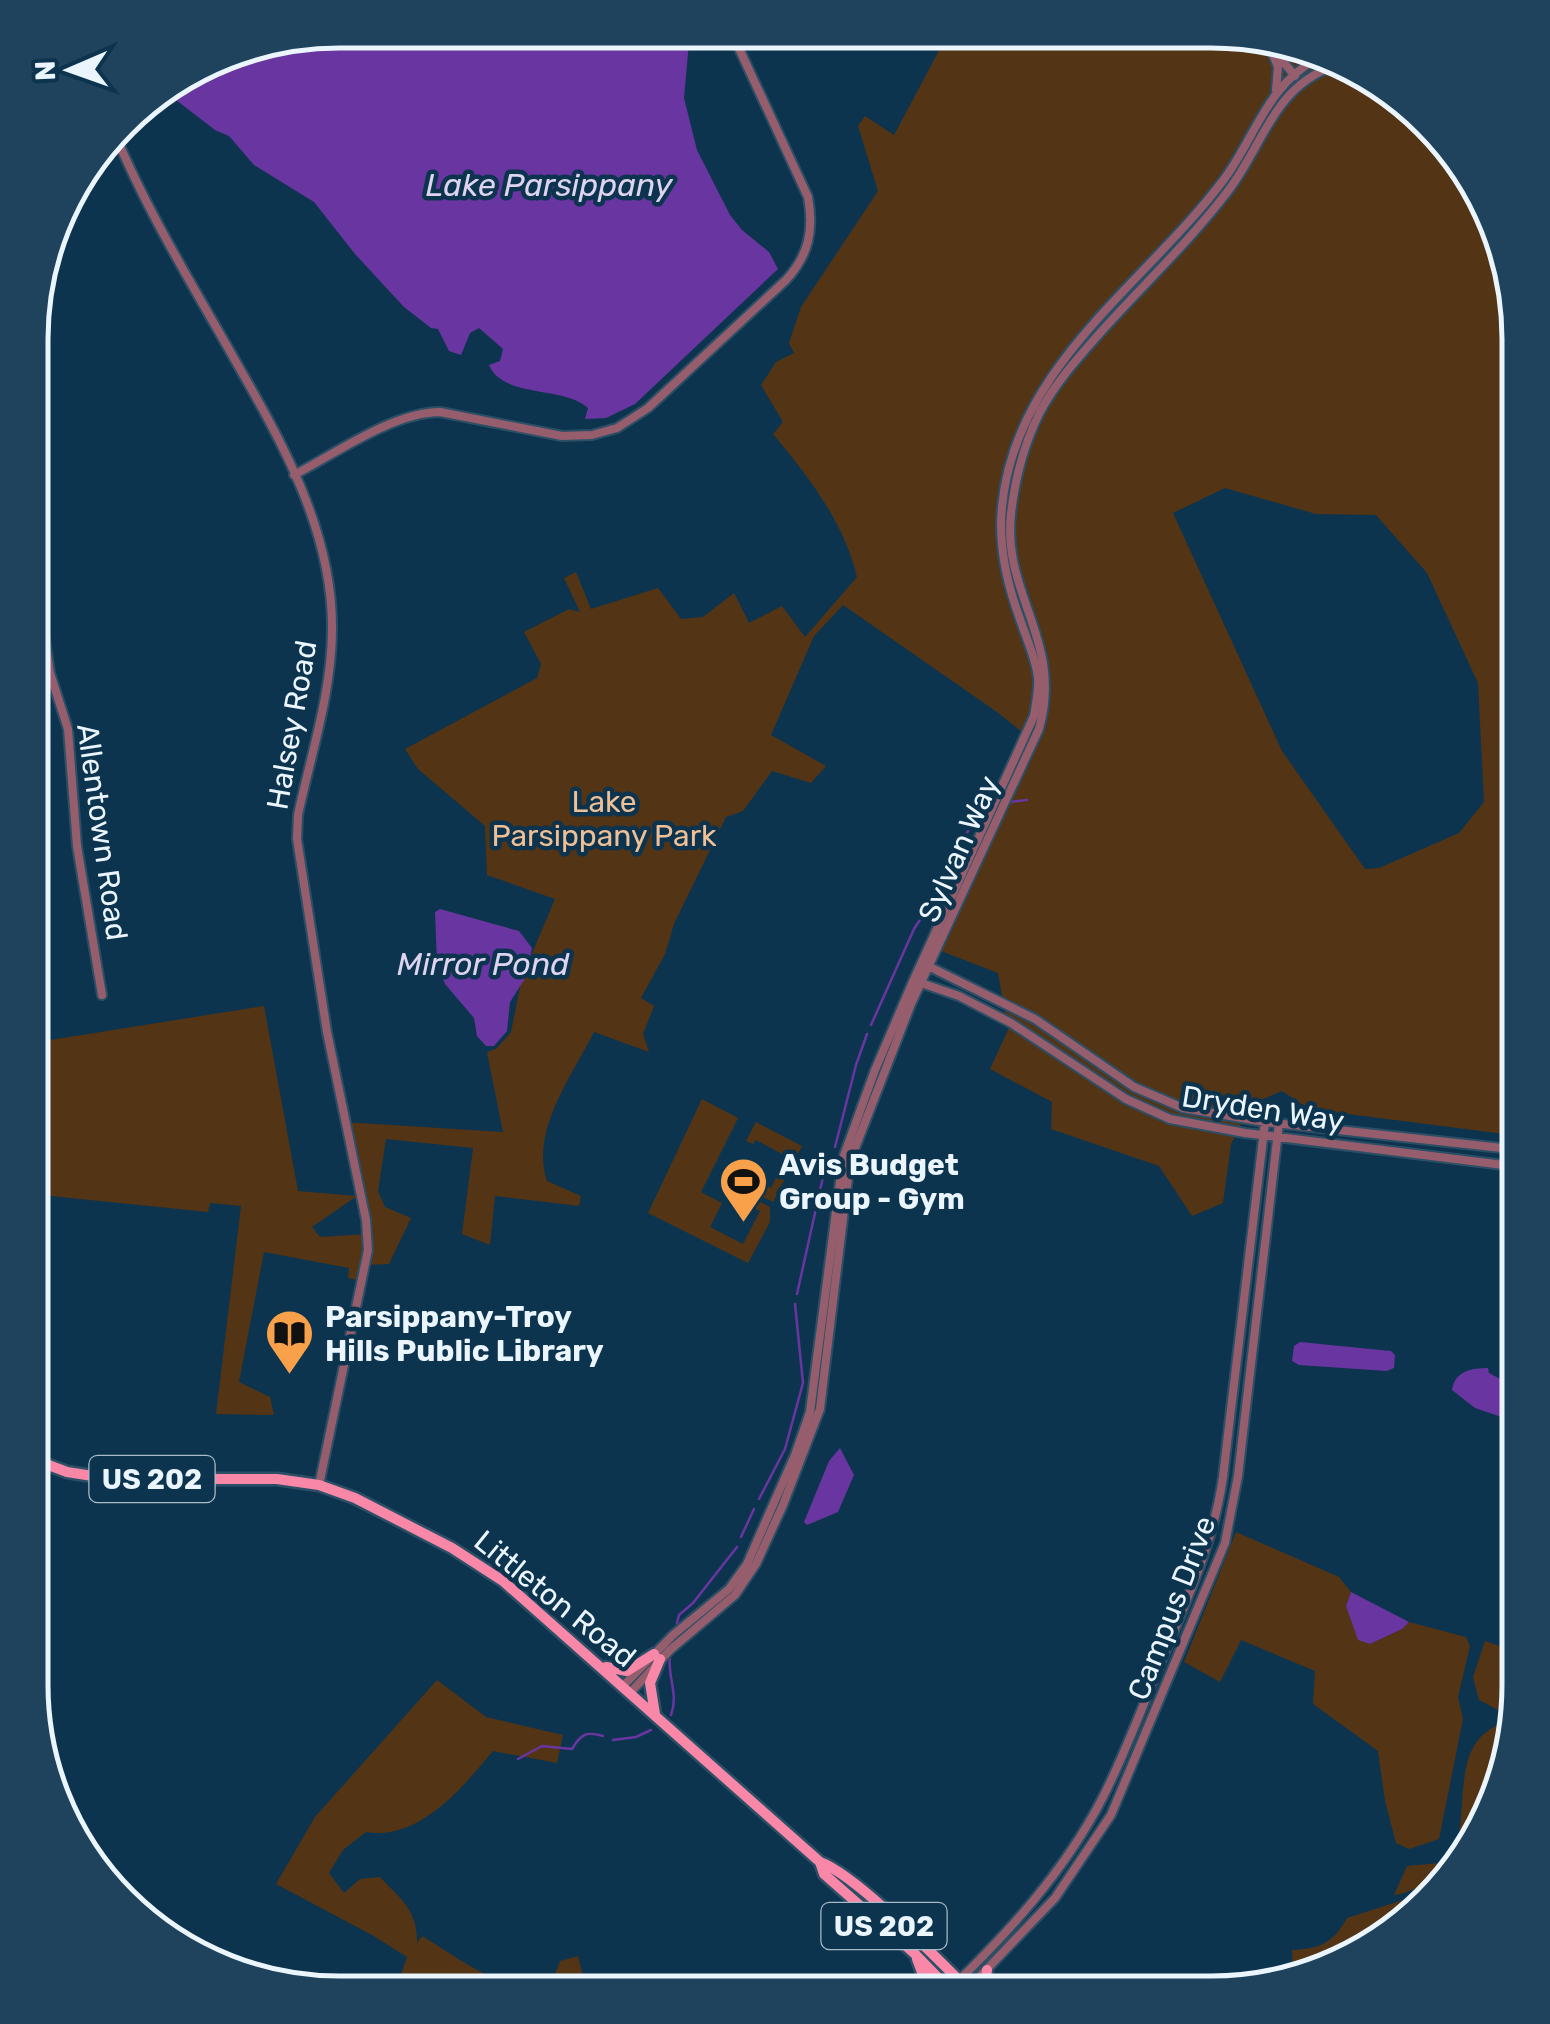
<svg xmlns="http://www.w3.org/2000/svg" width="1550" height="2024" font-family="Rubik,sans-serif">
<rect width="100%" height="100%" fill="#0d344e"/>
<path fill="#533415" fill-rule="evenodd" d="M949,32L1252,33L1399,93L1488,202L1520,338V1136L1309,1109L1282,1091L1251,1104L1231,1144L1223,1203L1192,1216L1159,1166L1051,1129L1052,1102L990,1069L1008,1030L998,973L941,951L1037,744L997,712L843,605L814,636L771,735L826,766L811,783L772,771L743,811L726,817L674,924L665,954L641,998L654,1006L643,1034L649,1052L594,1032C572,1076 530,1131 547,1181L581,1196L579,1206L495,1196L490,1245L462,1234L473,1148L386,1139L378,1191L385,1207L411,1218L389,1264L366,1265L363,1281L348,1278L349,1268L264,1252L239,1382L270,1397L274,1415L216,1414L241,1206L210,1203L208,1212L31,1194V1043L264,1006L298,1191L357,1196L312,1227L320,1237L367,1234L343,1122L503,1132L487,1052L496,1049L511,1032L522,977L555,899L487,875L485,826L418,769L405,749L537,678L541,664L524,632L569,609L580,612L564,578L576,572L591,609L658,588L681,619L703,617L734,593L749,623L782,606L805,637L857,577C844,522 808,476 773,434L783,422L761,385L776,362L794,353L789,343L801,307L878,191L858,126L865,116L894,135ZM1225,488L1316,514L1376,515L1427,573L1478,683L1484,802L1459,833L1379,868L1365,869L1282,751L1173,513Z
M702,1099L738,1118L701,1192L722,1203L710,1227L743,1244L760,1211L745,1203L749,1196L770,1207V1222L748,1263L648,1213Z
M756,1122L802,1146L773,1202L751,1191L756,1181L771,1188L786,1156L756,1140L753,1144L746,1141Z
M1236,1532L1339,1577L1351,1592L1346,1606L1370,1644L1402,1629L1409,1622L1466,1637L1470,1646L1458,1697L1463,1719L1439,1839L1409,1849L1396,1843L1385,1801L1378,1751L1313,1704L1315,1671L1241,1640L1220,1682L1184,1662Z
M1485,1641L1519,1653V1706L1502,1712L1479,1700L1473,1677Z
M437,1680L486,1717L563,1735L557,1763L493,1751C462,1788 419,1841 366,1832L343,1850L329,1873L344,1893L360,1879L380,1877C401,1899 418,1911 417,1943L422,1936C459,1958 505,1996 551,1986L560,1961L578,1956L583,1976L579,1992H395L407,1957L372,1935L276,1884L315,1817Z
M1501,1724H1513L1468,1856L1436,1885C1444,1872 1453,1859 1457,1843C1468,1802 1452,1742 1501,1724Z
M1441,1863C1433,1880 1413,1893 1394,1895L1407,1866Z
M1428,1892L1348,1962L1293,1975L1292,1950C1320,1949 1333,1943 1347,1918Z"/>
<path fill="#6935a0" d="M339,30L690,31L684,98L697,150L730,215L742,230L769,252L778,269L635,404L606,418L585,419L588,408C562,385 504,399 489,365L500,361L503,349L479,328L470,333L461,355L449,351L438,329L431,328L404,307L355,254L314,202L254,165L229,136L215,130L163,90L239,47Z
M440,909L519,931L532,948L526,977L510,1002L507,1031L494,1046H486L477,1036L474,1018L445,984L437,963L435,912Z
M1300,1342L1391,1351L1395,1355L1394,1368L1387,1371L1299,1365L1292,1361L1294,1346Z
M1488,1368L1489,1373L1519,1389V1423L1475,1408L1452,1390C1455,1371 1471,1368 1488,1368Z
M840,1448L854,1475L838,1512L807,1525L804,1522L829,1461Z
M1351,1592L1409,1622L1402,1629L1370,1644L1358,1640L1346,1606Z"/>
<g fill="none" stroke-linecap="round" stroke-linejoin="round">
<path stroke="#6935a0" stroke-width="2.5" d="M1009,802L1027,800
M962,841L984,805H990
M871,1025L914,929L953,869L958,849
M835,1147L856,1065L867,1034
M797,1294L823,1177L831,1157
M759,1499L785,1449L803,1383L795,1304
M741,1537L754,1509
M677,1623L679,1615L693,1603L737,1547
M670,1655C667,1677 679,1693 671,1715
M613,1740L636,1737L651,1730
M518,1759L542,1746L572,1749C581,1734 586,1731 603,1736"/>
<defs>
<path id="minor" d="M1264,38L1295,76
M1268,42L1278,67L1276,90
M114,132C146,209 190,281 231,353C279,437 333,529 332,629C332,692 311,754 298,815L297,839L327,1032L366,1220L368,1250L319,1485
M294,475C336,453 394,412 440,412L562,436L592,435L617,428L648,408L786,280C809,255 814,230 808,197L731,31
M32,557L50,673L68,729L77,846L102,995
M930,967L1035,1019L1134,1087L1183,1108L1265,1122L1520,1150
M918,982L959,996L1011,1023L1126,1099L1170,1119L1245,1133L1520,1167
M623,1686L673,1635L729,1589L747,1564L795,1455L810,1412L843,1158L875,1070L911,986L1034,716C1036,703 1039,690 1038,678C1036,658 1026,638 1020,619C1007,584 998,545 1002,507C1015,365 1146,284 1225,178C1255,137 1268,84 1317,59
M630,1693L670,1650L735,1595L756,1564L783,1505L820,1409L850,1161L911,1004L1039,729C1064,641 1002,595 1011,514C1015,478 1024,444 1040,412C1056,382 1078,358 1100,333C1142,286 1190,241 1228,191C1264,144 1272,89 1333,66
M946,1993C1006,1935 1064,1873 1103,1797C1127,1750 1145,1699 1166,1650C1190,1593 1214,1539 1223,1477L1265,1122
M964,1993L1055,1898L1111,1815L1225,1543L1238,1476L1279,1123"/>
<path id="major" d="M30,1458L67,1472L112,1479H277L319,1485L355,1498L452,1548L503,1581L820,1862C858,1876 940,1962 972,1993
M606,1667L627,1671L654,1654
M655,1714L650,1683L660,1659
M820,1862L824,1874L914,1953L953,1993
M917,1959L923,1975L926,1993
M984,1993L987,1970"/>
</defs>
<use href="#minor" stroke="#2c4f66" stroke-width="12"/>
<use href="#major" stroke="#2c4f66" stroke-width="15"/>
<use href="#minor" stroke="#965e6d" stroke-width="8"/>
<use href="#major" stroke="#f988a8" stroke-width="10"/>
</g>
<defs>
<symbol id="stadium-pin" viewBox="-11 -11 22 30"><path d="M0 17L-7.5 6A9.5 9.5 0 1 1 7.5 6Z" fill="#f8a14a" stroke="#0d344e"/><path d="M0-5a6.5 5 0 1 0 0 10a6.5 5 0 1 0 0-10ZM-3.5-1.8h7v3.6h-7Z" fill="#111"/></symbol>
<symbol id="library-pin" viewBox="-11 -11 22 30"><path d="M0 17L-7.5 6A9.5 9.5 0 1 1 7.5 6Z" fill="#f8a14a" stroke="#0d344e"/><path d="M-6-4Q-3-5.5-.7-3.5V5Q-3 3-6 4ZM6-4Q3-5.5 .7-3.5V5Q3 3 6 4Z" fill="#111"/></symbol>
</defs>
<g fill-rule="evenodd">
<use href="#stadium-pin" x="716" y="1154" width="55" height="75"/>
<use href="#library-pin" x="262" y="1306" width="55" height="75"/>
</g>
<g text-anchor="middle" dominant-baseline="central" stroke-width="9" stroke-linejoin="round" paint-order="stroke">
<g fill="#0d344e" stroke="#a8bbc8" stroke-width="2.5">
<rect x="89.5" y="1456" width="125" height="46" rx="8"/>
<rect x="821.5" y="1903" width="125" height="46" rx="8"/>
</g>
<g font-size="28" font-weight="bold" fill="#eaf5fd">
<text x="152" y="1479">US 202</text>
<text x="884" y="1926">US 202</text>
</g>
<g font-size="30" fill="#eaf5fd" stroke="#0d344e">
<text transform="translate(292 725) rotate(-80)">Halsey Road</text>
<text transform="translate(102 832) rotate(82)">Allentown Road</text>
<text transform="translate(959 849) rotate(-66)">Sylvan Way</text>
<text transform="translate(1263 1109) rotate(9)">Dryden Way</text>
<text transform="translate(555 1599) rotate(39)">Littleton Road</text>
<text transform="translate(1172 1608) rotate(-69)">Campus Drive</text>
</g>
<g font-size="30" fill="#efbf95" stroke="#0d344e">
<text x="604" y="802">Lake<tspan x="604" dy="34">Parsippany Park</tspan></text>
</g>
<g font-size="30" font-weight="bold" fill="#eaf5fd" stroke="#0d344e" text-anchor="start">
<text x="779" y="1165">Avis Budget<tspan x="779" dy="34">Group - Gym</tspan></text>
<text x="325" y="1317">Parsippany-Troy<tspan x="325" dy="34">Hills Public Library</tspan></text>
</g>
<g font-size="32" font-style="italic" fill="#ded4ef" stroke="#0d344e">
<text x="549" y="185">Lake Parsippany</text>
<text x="483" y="964">Mirror Pond</text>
</g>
</g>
<path d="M0 0H1550V2024H0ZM339 48H1211A291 291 0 0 1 1502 339V1685A291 291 0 0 1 1211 1976H339A291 291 0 0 1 48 1685V339A291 291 0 0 1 339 48Z" fill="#1f435c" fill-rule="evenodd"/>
<path fill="none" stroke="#eaf5fd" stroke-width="5" d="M339 48H1211A291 291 0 0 1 1502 339V1685A291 291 0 0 1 1211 1976H339A291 291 0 0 1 48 1685V339A291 291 0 0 1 339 48Z"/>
<g transform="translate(70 70) rotate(268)" stroke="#0d344e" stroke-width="8" paint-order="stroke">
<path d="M0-8L18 38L0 25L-18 38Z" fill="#eaf5fd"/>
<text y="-15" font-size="28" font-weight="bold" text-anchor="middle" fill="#eaf5fd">N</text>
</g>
</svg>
